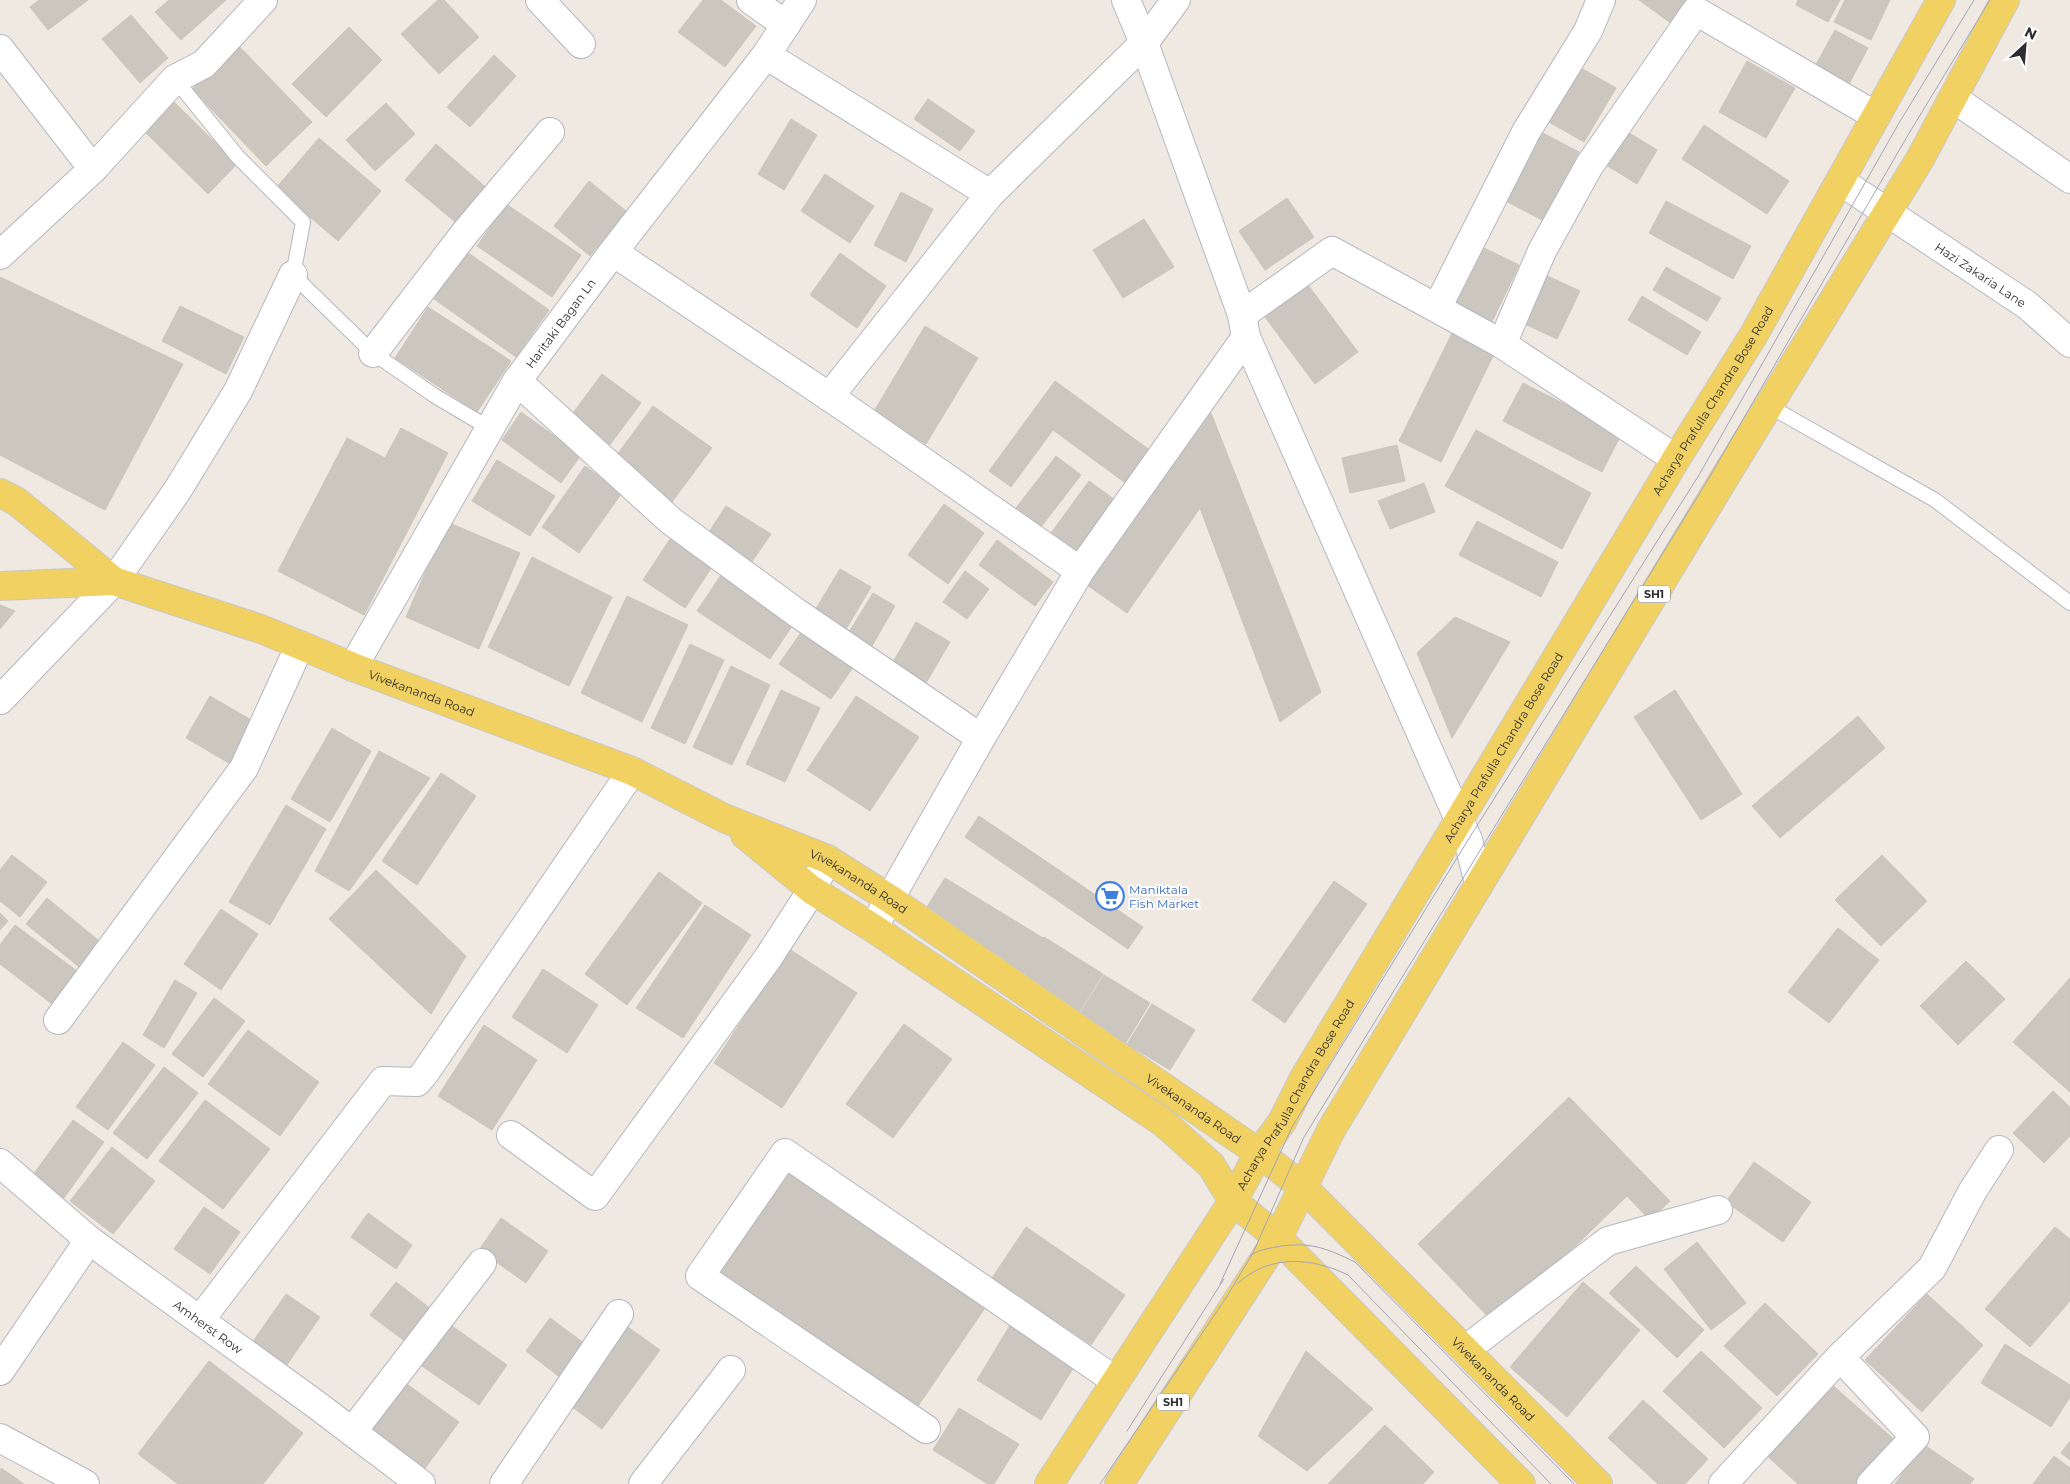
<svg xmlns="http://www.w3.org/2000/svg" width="2070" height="1484" font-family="Montserrat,sans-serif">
<rect width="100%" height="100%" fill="#efe9e1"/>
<path fill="#cbc7bf" stroke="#cbc5ba" d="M39,0H88L48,30L30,7Z
M169,0H226L181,40L155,12Z
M438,0H444L479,37L439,74L401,34Z
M703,0H721L756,26L725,67L678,32Z
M1639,0H1689L1672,24Z
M1798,0H1840L1828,22L1796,5Z
M1845,0H1890L1871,40L1834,22Z
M131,15L168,58L140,83L102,39Z
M349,27L382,60L326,117L292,84Z
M1835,30L1868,48L1847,88L1813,70Z
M238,45L312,122L266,166L192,89Z
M494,55L516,76L470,127L447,107Z
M1747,61L1795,88L1766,138L1719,112Z
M1574,64L1616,88L1584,142L1542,118Z
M928,99L975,131L960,151L914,119Z
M174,102L237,164L208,194L145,132Z
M386,103L415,134L375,171L346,140Z
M791,119L817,135L784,190L758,174Z
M1704,125L1789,181L1767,214L1682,159Z
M1537,130L1579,152L1542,220L1500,198Z
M1626,131L1657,150L1637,184L1606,165Z
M319,138L381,191L338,241L276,188Z
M436,144L490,191L460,226L405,180Z
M825,174L874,206L850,243L801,211Z
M589,181L626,211L590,256L554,226Z
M901,192L933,209L906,262L874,245Z
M1287,198L1314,237L1265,270L1239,231Z
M1666,201L1751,246L1733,279L1649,233Z
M506,204L581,255L552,297L477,246Z
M1144,219L1174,267L1123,298L1093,250Z
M1480,246L1519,265L1490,326L1451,307Z
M467,252L549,310L516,357L434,299Z
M840,253L886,286L857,328L810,295Z
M1666,267L1721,298L1707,321L1653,290Z
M1541,273L1580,291L1557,339L1518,321Z
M0,277L183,364L105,510L0,455Z
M1302,277L1358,352L1315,384L1259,309Z
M1642,296L1701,332L1687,355L1628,320Z
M180,306L244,337L226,374L162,341Z
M428,307L511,361L477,412L395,358Z
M1457,323L1499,344L1441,462L1399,441Z
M925,326L978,358L926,444L873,413Z
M602,374L641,403L609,446L570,417Z
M1055,381L1151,451L1127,484L1053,430L1011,487L989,471Z
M1523,383L1622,433L1602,472L1503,421Z
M653,406L712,448L672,502L614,459Z
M521,412L581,455L561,483L502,440Z
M1211,413L1321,692L1280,722L1200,508L1127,613L1087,585Z
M401,428L448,453L364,615L278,571L347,438L385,458Z
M1476,430L1591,493L1562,549L1445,486Z
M1397,445L1405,481L1350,493L1342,458Z
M1056,456L1081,475L1041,527L1016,508Z
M497,460L555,496L530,536L472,501Z
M585,466L622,493L579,553L542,527Z
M1089,481L1122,505L1084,558L1051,533Z
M1424,483L1435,512L1390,529L1378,501Z
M944,504L984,533L948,584L908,555Z
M726,506L771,534L749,566L705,538Z
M1477,521L1558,562L1541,597L1459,555Z
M447,522L520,553L479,649L406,617Z
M670,539L712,567L685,608L643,580Z
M997,540L1053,582L1035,606L979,565Z
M532,557L612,597L569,686L488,647Z
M840,569L871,587L842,636L811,617Z
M965,571L989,589L967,619L943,602Z
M721,575L794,623L770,659L697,611Z
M873,593L895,606L869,651L846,637Z
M627,596L688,625L642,722L581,693Z
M0,605L15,611L0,629Z
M1455,617L1510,642L1452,738L1417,653Z
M916,622L950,642L923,688L889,669Z
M802,631L854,666L831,699L779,664Z
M690,644L724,660L685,744L651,728Z
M731,666L770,685L732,765L693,747Z
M781,690L820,708L785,782L746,764Z
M1675,690L1742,794L1701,820L1634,717Z
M210,696L258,724L234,766L186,738Z
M856,696L919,737L870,811L807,770Z
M1858,716L1885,748L1780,838L1752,806Z
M332,728L371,751L330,822L291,799Z
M379,751L430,778L349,891L315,871Z
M441,773L476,796L417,885L382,861Z
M286,805L326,829L270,925L229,902Z
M979,816L1143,927L1128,949L965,837Z
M12,855L47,882L20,917L0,901V870Z
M1882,855L1927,901L1881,946L1835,900Z
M376,870L466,956L431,1014L329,919Z
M659,872L702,903L627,1005L585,974Z
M945,878L1043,938L1018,979L920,918Z
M1334,881L1367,904L1285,1023L1252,1000Z
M47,898L104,945L83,970L26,924Z
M705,905L751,935L683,1038L636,1008Z
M221,909L258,934L221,990L184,964Z
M0,913L8,921L0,930Z
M15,925L81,974L56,1007L0,964V945Z
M1838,928L1879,960L1829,1023L1788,992Z
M1044,937L1103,974L1078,1014L1019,978Z
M789,949L857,993L782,1108L714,1063Z
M1966,961L2005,999L1958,1045L1920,1006Z
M543,969L598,1005L567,1053L512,1017Z
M1104,975L1150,1003L1125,1044L1079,1015Z
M2070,978V1092L2013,1042Z
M175,980L197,993L164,1048L143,1035Z
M214,998L245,1021L203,1077L172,1054Z
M1152,1004L1195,1030L1170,1070L1127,1044Z
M904,1024L952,1059L893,1138L846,1104Z
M484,1025L537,1060L492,1130L438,1096Z
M248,1030L319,1082L280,1136L208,1084Z
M123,1042L155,1065L108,1130L76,1107Z
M164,1067L198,1093L147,1159L113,1133Z
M2053,1091L2070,1107V1136L2044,1163L2013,1133Z
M1569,1097L1670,1201L1650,1220L1627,1196L1495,1324L1418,1244Z
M205,1100L270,1149L223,1209L159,1161Z
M73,1120L104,1142L64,1198L32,1176Z
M112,1147L155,1181L113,1234L70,1201Z
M1754,1162L1811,1202L1783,1242L1726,1202Z
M786,1171L987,1305L914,1412L714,1278Z
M204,1207L240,1232L210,1274L174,1249Z
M368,1213L412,1245L396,1269L351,1237Z
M501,1218L548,1251L526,1283L479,1250Z
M1026,1227L1125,1295L1091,1345L992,1278Z
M2055,1227L2070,1239V1301L2030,1347L1985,1309Z
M1697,1242L1746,1303L1711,1330L1664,1269Z
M1636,1266L1704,1330L1677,1358L1609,1293Z
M396,1282L435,1312L410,1345L370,1315Z
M1583,1282L1640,1330L1567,1417L1510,1367Z
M286,1294L320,1317L286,1366L252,1343Z
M1927,1294L1983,1345L1922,1412L1865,1360Z
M1765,1303L1818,1354L1777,1396L1724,1346Z
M550,1318L592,1349L566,1382L526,1351Z
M445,1321L507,1365L479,1405L416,1362Z
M621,1322L660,1350L602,1429L564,1401Z
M1012,1322L1077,1362L1041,1420L977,1380Z
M2005,1344L2070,1385V1397L2051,1427L1981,1383Z
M1306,1351L1373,1409L1307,1471L1258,1436Z
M1701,1351L1762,1408L1724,1448L1663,1391Z
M209,1361L303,1433L263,1484H178L138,1454Z
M400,1379L459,1422L423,1471L363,1427Z
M1830,1383L1897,1442L1860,1484H1798L1766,1455Z
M1643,1400L1708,1459L1685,1484H1658L1608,1438Z
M959,1408L1019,1444L994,1484H988L933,1450Z
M1385,1425L1434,1472L1423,1484H1328Z
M2070,1441V1460L2061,1453Z
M1923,1444L1974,1479L1970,1484H1895Z
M2054,1456L2070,1468V1484H2033Z
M1,1468L24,1484H0Z"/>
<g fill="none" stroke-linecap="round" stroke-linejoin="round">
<defs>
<path id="lane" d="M175,79L238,157L303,222L293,275L373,353L435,396L489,428
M1769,406L1935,500L2070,603"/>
<g id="street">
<path d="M540,0L581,44"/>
<path d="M751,0L786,25"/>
<path d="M0,49L93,169"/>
<path d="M766,55L990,194"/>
<path d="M1953,98L2070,179"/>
<path id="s1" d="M1840,181L2027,305L2070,343"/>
<path d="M613,252L846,408L1080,571"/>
<path d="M0,255L93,169L175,79L204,64L263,0"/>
<path d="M1437,308L1526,132L1588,31L1601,0"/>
<path d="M1242,315L1332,251L1502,344L1676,459"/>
<path d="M1502,344L1542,251L1589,166L1696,11L1876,116"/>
<path d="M373,353L465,233L550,132"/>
<path d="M517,381L671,521L797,613L981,738"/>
<path d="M829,397L990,194L1144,43L1176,0"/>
<path d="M114,581L177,491L238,391L293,275"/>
<path id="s2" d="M353,667L517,381L613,252L766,55L802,0"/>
<path d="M873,928L981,738L1080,571L1246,337"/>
<path d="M58,1020L244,768L300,645"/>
<path d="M511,1135L595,1196L768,958L812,890L827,859"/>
<path id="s3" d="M0,1163L89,1240L314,1403L421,1484"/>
<path d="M200,1320L383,1081L417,1082L424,1074L632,771"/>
<path d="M1465,1350L1608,1241L1718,1210"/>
<path d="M1840,1357L1915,1437L1871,1484"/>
<path d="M0,1371L89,1240"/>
<path d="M926,1429L700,1276L785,1153L1116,1381"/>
<path d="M352,1432L482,1263"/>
<path d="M0,1438L85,1484"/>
<path d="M504,1484L619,1314"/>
<path d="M643,1484L731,1370"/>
<path d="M1723,1484L1840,1357L1932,1268L1972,1192L1999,1150"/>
</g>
<path id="secondary" d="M1126,0L1144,43L1242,315L1246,337L1468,840L1479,883
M0,700L114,581"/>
<g id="primary">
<path id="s4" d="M0,493L16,501L114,581L261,629L353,667L632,771L724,818L827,859L890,899L1259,1153L1304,1188L1598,1484"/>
<path d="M0,586L114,581"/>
<path d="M745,835L812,890L873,928L1164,1123L1211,1165L1233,1201L1278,1238L1521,1484"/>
<path id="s5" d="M1049,1484L1233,1201L1259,1153L1282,1122L1304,1078L1676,459L1753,336L1941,0"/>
<path d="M1119,1484L1278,1238L1331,1130L1717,490L1920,159L2005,0"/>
</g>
</defs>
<use href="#lane" stroke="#b4b7c1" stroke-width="16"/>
<use href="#street" stroke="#b4b7c1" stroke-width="30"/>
<use href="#secondary" stroke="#b4b7c1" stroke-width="30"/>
<use href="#primary" stroke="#c9c9c9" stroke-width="30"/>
<use href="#lane" stroke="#fff" stroke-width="14"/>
<use href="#street" stroke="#fff" stroke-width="28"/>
<use href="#secondary" stroke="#fff" stroke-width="28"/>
<use href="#primary" stroke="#f2d163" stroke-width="28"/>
<path stroke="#a3a6b8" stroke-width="1" d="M1250,1256C1257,1250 1267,1249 1276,1247C1309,1241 1326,1248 1355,1262L1574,1484
M1220,1284L1292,1127L1468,840L1699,475L1899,123L1974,0
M1237,1284C1269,1254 1311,1257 1348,1275L1551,1484
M1127,1431L1224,1279
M1100,1484L1226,1298L1253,1253L1304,1137L1709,478L1908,135L1990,0"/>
</g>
<defs>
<symbol id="supermarket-ring" viewBox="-11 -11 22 22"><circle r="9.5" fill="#fff" stroke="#3f7fe0" stroke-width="1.5"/><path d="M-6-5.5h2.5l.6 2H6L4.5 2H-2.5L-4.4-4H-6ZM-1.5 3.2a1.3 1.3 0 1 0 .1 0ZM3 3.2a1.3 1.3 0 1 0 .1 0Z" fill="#3f7fe0"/></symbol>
</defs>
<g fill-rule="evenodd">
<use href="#supermarket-ring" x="1094" y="880" width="32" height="32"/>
</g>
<g text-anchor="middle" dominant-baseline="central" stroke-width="4" stroke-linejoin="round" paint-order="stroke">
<g fill="#fff" stroke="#6d6d6d" stroke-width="1">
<rect x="1638" y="585.5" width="32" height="17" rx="4"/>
<rect x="1157" y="1393.5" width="32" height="17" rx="4"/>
</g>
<g font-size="11" font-weight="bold" fill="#2e2e2e">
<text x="1654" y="594">SH1</text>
<text x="1173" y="1402">SH1</text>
</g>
<g font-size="12" fill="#2e2e2e" stroke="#fff">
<text stroke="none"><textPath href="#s1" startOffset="169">Hazi Zakaria Lane</textPath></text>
<text stroke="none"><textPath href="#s2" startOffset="402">Haritaki Bagan Ln</textPath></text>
<text stroke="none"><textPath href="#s5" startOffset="1271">Acharya Prafulla Chandra Bose Road</textPath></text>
<text stroke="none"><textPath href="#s4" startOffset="472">Vivekananda Road</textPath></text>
<text stroke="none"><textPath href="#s5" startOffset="866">Acharya Prafulla Chandra Bose Road</textPath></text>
<text stroke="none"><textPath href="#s4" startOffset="949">Vivekananda Road</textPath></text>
<text stroke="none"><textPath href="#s5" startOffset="461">Acharya Prafulla Chandra Bose Road</textPath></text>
<text stroke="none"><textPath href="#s4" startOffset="1354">Vivekananda Road</textPath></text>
<text stroke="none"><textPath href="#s3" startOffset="265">Amherst Row</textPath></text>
<text stroke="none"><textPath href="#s4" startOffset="1759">Vivekananda Road</textPath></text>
</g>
<g font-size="12" fill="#366cbe" stroke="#fff" text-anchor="start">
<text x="1129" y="889">Maniktala<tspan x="1129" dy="14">Fish Market</tspan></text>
</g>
</g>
<g transform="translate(2025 45) rotate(26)" stroke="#ffffff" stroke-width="4" paint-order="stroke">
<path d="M0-4L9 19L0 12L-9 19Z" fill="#2e2e2e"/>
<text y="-8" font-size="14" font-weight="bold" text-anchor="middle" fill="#2e2e2e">N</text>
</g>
</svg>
